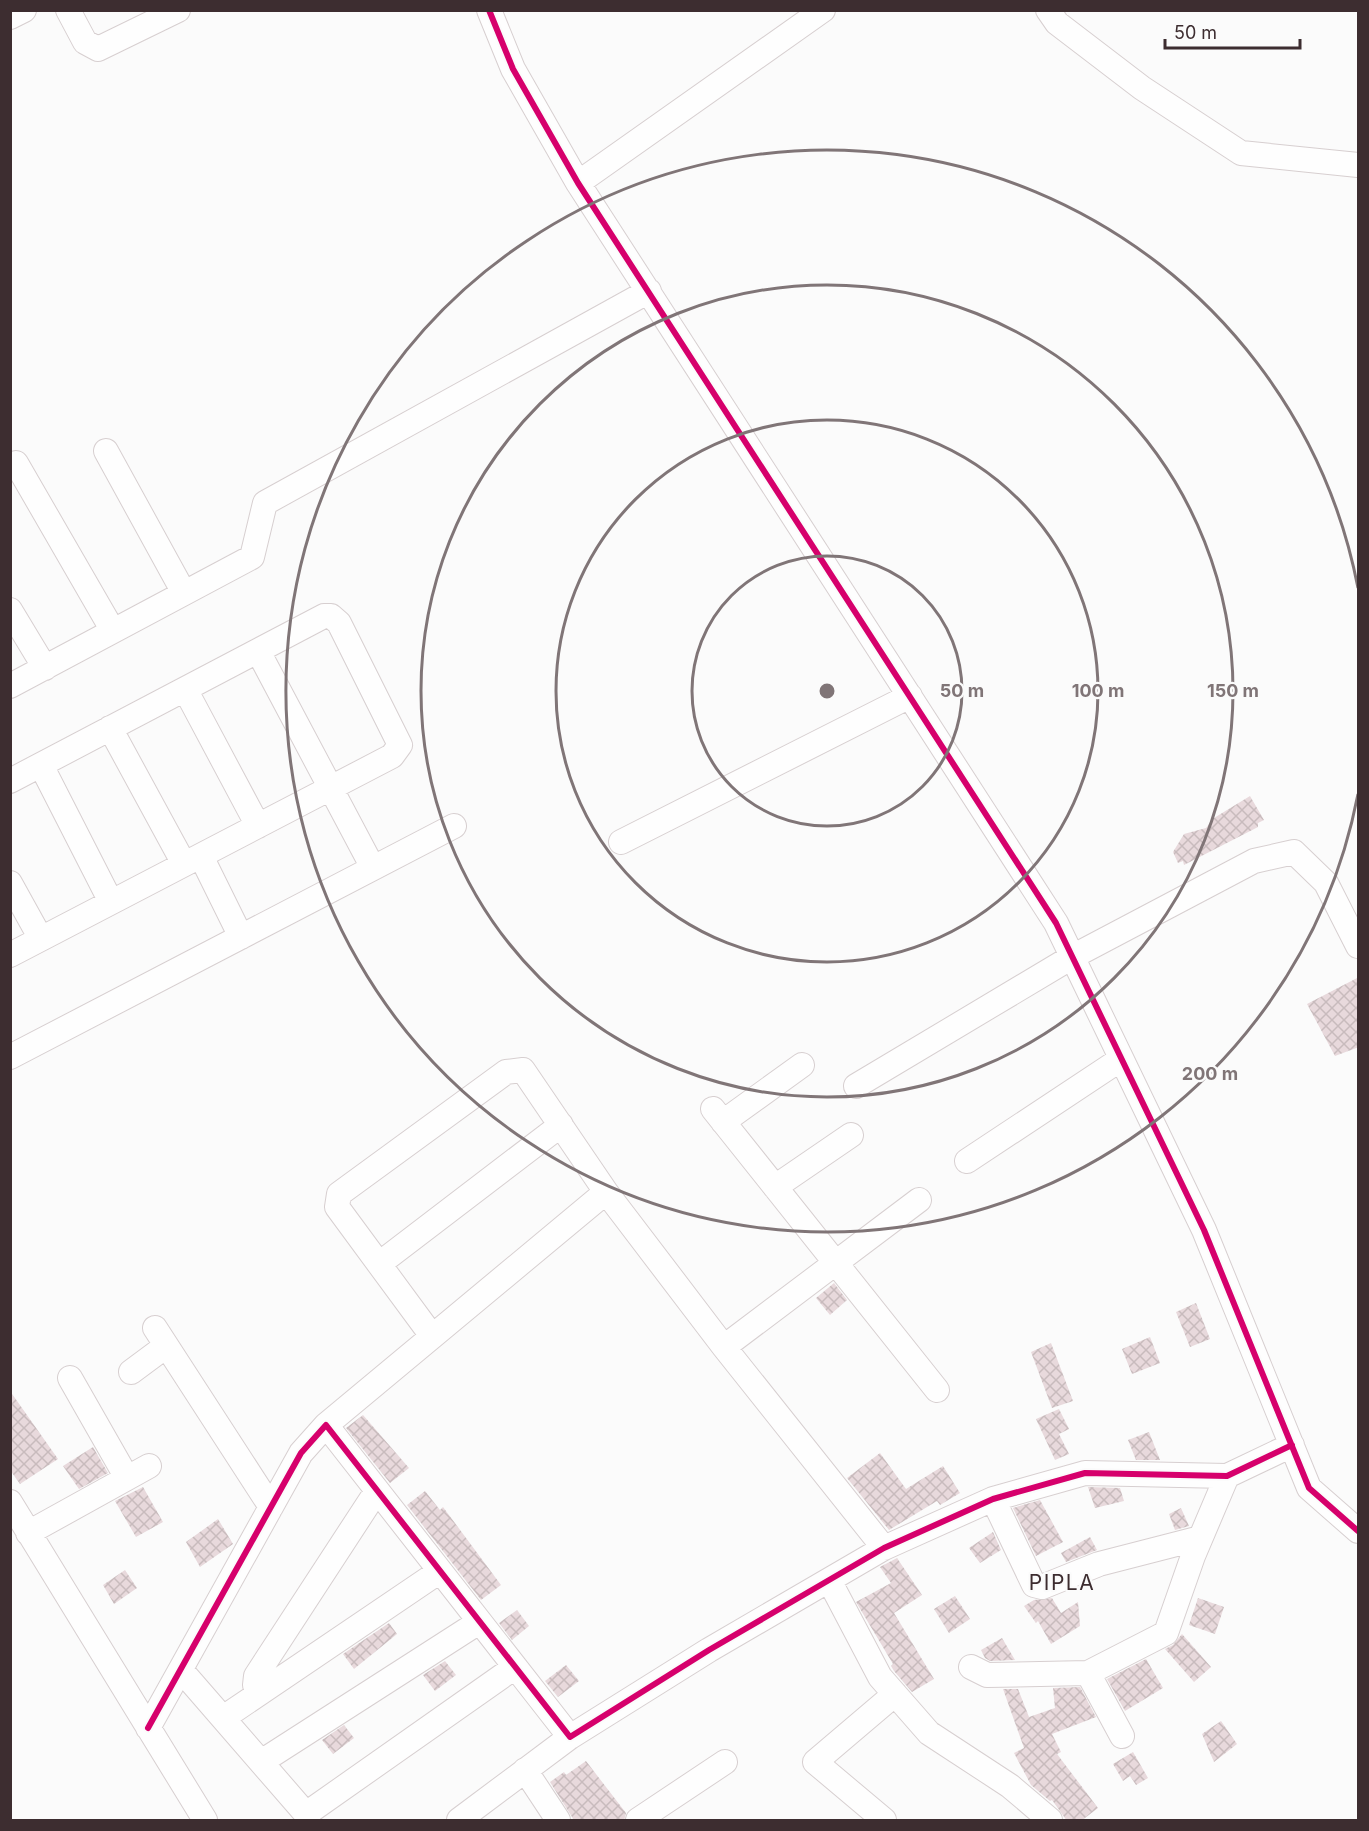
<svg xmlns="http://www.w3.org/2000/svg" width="1369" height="1831" font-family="Inter,sans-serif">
<defs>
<pattern id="building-cross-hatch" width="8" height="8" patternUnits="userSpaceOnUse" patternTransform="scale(1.5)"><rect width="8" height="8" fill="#e8d9dc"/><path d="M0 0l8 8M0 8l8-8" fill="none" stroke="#c8bbbd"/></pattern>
</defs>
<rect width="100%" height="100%" fill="#fbfbfb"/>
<path fill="url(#building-cross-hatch)" d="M1250,796L1264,820L1258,823V827L1184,865L1183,861L1178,863L1173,852L1184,834L1206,828L1214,818Z
M1359,977V1047L1335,1056L1307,1004Z
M834,1283L847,1300L830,1315L816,1298Z
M1196,1303L1210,1339L1190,1347L1176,1312Z
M1150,1337L1160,1363L1132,1374L1122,1349Z
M1051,1343L1073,1401L1052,1408L1031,1352Z
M10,1391L58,1459L20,1484L10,1470Z
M1059,1409L1069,1429L1059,1434L1069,1454L1055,1460L1036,1419Z
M363,1415L409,1468L390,1483L346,1428Z
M1149,1432L1160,1460H1136L1128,1440Z
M93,1447L108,1473L79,1489L63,1466Z
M880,1453L906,1489L943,1466L960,1493L940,1505L937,1501L889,1530L847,1478Z
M143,1487L163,1522L136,1537L115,1501Z
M1088,1487L1120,1488L1124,1501L1095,1508Z
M425,1491L440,1510L443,1507L501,1585L481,1600L407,1505Z
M1040,1500L1063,1542L1036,1556L1013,1508Z
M1181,1508L1189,1526L1175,1530L1169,1514Z
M218,1519L233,1544L200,1567L186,1542Z
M993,1532L1001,1550L980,1563L969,1548Z
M1090,1537L1097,1550L1066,1562L1061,1553Z
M897,1558L922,1595L894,1613L934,1679L912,1692L894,1671L891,1666L893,1664L856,1602L891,1583L880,1567Z
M125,1570L137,1588L114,1604L103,1585Z
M955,1596L970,1619L949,1633L934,1609Z
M1052,1598L1061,1613L1078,1602L1080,1626L1051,1644L1038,1621L1036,1623L1024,1606L1034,1600Z
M1198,1598L1224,1607L1215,1634L1189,1625Z
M517,1610L529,1626L512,1640L499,1623Z
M389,1623L397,1634L354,1669L343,1654Z
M1182,1634L1211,1667L1194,1682L1165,1649L1173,1645Z
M1002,1638L1015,1660L990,1661L985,1658L981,1650Z
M1146,1659L1163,1688L1125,1711L1107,1679Z
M445,1661L456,1675L435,1691L423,1675Z
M566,1665L579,1681L558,1697L545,1681Z
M1080,1687L1096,1717L1052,1734L1061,1752L1057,1754L1098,1808L1081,1821H1067L1052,1800L1050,1801L1031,1785L1014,1753L1024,1748L1003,1689H1018L1029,1717L1055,1708L1053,1688Z
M1221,1721L1237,1744L1214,1762L1202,1734Z
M344,1725L354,1738L333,1754L322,1740Z
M1133,1752L1148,1778L1136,1785L1130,1776L1123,1781L1113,1764Z
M586,1761L626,1813L624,1821H574L572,1817L550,1782L564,1772L566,1775Z"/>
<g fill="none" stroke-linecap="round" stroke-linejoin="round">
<defs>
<path id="minor" d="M68,10L85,42L98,49L178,10
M489,10L513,69L578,183L1056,923L1204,1230L1309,1488L1358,1531
M1048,10L1057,23L1142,88L1241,153L1358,165
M10,17L24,10
M578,183L823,10
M106,451L184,593
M16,463L113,631
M10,610L45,668
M258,651L373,868
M10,686L252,557L265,503L649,291
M185,689L258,826
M110,728L184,864
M41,765L111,902
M10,781L324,616H331L339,623L400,745L392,756L10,955
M621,842L910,696
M201,856L241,937
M10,883L41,939
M10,1057L454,826
M856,1086L1072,957L1254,861L1294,852L1326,883L1358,946
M713,1109L937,1390
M723,1122L802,1065
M967,1161L1121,1059
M775,1187L851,1135
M379,1264L561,1125
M155,1328L271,1507
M432,1336L337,1207L339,1194L506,1072L523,1070L606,1192
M724,1347L919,1200
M131,1372L166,1346
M70,1378L127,1478
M326,1425L606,1192L724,1347L884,1548
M993,1499L1034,1585L1042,1587L1099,1564L1200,1538
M10,1502L205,1820
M28,1533L149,1466
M829,1580L880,1677L929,1733L1010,1786L1050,1820
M971,1667L987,1675L1088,1673
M181,1670L306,1814L515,1667
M259,1693L255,1685L256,1676L376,1492
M223,1718L440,1571
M148,1728L301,1453L326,1425L570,1737L709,1650L884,1548L993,1499L1085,1473L1227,1476L1292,1445
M1122,1736L1088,1673L1166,1633L1193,1556L1227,1476
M261,1762L479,1622
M525,1770L558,1820
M459,1820L570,1737
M638,1820L725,1762
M884,1820L815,1762L895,1694"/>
</defs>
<use href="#minor" stroke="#d7cfd0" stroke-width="26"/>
<use href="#minor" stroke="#fefefe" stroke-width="24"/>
<defs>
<path id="cycleway" d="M489,10L513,69L578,183L1056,923L1204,1230L1309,1488L1358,1531
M148,1728L301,1453L326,1425L570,1737L709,1650L884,1548L993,1499L1085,1473L1227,1476L1292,1445"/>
</defs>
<use href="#cycleway" stroke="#fbfbfb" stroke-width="10"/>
<use href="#cycleway" stroke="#d6006c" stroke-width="6"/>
</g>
<g fill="none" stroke="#807577" stroke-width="3">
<circle cx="827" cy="691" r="135"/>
<circle cx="827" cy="691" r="271"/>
<circle cx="827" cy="691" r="406"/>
<path d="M1358 794A541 541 0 1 1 1358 588"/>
</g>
<g text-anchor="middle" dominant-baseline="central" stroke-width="4.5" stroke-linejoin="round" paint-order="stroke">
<g font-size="21" letter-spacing="1.5" fill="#3d2d30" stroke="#fbfbfb">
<text x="1062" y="1582">PIPLA</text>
</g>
</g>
<circle cx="827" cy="691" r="9" fill="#807577" stroke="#fbfbfb" stroke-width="3"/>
<g font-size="18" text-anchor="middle" font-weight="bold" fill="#807577" stroke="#fbfbfb" stroke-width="4.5" stroke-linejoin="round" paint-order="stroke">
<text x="962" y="697">50 m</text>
<text x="1098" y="697">100 m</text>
<text x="1233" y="697">150 m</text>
<text x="1210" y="1080">200 m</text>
</g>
<rect width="1369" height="1831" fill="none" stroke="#3d2d30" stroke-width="24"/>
<path d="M1165 39v9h135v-9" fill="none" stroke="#3d2d30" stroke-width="3"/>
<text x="1174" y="39" font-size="18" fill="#3d2d30" stroke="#fbfbfb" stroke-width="4.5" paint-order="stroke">50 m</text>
</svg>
